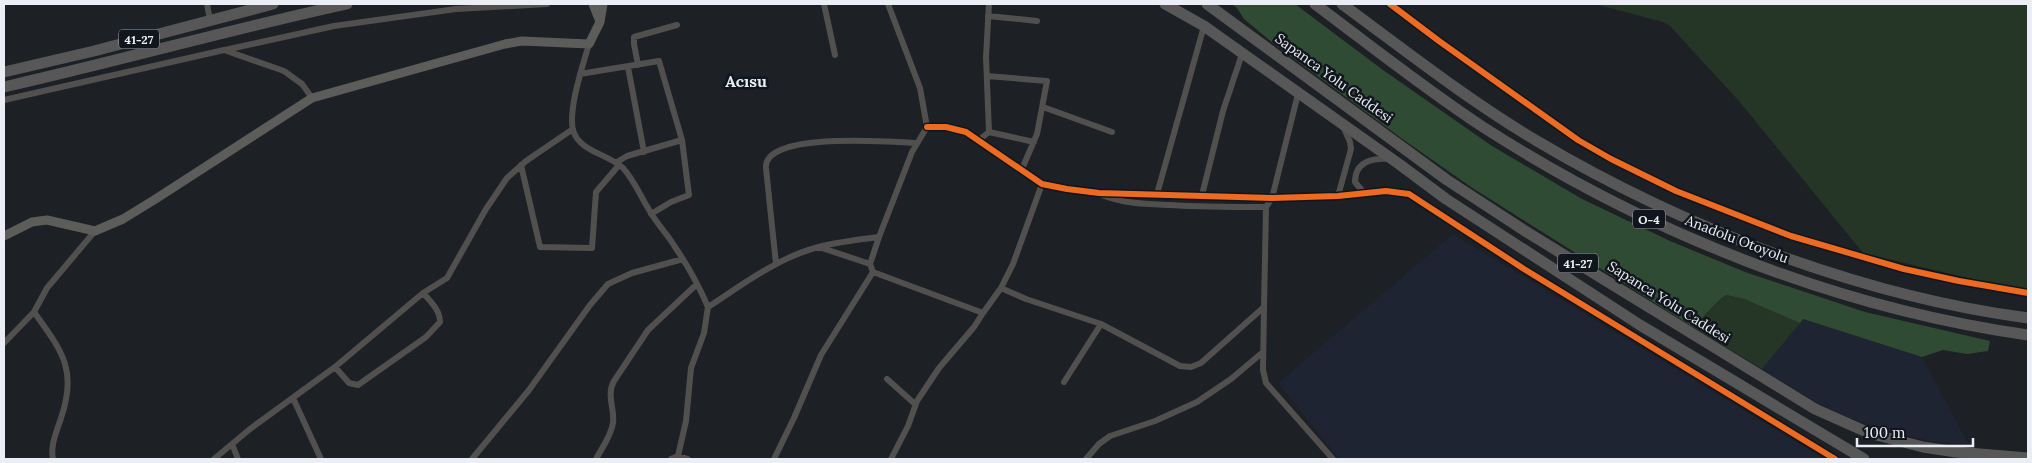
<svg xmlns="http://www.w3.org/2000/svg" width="2032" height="463" font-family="Lora,serif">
<rect width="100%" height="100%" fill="#1d2024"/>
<path fill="#1e2431" d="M1453,234L1824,459H1339L1278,383Z
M1803,319L1922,357L1969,445L1930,441L1886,430L1847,417L1816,402L1762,369Z"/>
<path fill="#253627" d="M1595,4H2028V290L1997,285L1863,253L1739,101L1670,26L1663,22Z
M1726,295L1744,299L1800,323L1762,369L1693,327C1705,317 1714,304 1726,295Z"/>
<path fill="#304b34" d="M1232,4H1295L1383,70L1492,146L1582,199L1670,241L1745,272L1865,312L1990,341L1988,351L1967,354L1943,350L1922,357L1803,319L1800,323L1744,299L1726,295C1714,303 1705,317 1693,327L1471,187L1401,138L1274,44L1244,19L1237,8Z"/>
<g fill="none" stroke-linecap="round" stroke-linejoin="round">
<path stroke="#51504f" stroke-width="6" d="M207,4L210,20
M824,4L835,55
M989,4L986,57L989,132
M1390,4L1439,41L1578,140L1611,159L1676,191L1791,236L1904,269L1959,281L2028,293
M988,16L1037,21
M589,44C583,65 568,109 573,130C579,152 609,154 623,168C635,181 641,198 651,213C658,225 668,235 675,247C688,266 699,286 708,307C742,285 776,259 815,248C836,242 858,240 879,237
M225,50L334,26L456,9L547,4
M638,65L634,44V37L677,25
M628,67L644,152
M580,74L659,61L682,140L627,156L617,162
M987,76L1047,81L1037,134L1022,169
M4,100L224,50L284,71L302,84L312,98
M1043,107L1112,132
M927,127H946L966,132L1042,184L1067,189L1099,193L1272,198L1338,196L1386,191L1409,194L1524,269L1835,459
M979,140L989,132L1034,142
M521,165L540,247L592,248L596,192L619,165
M1364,193L1355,182C1355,161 1373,158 1390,159
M1157,194L1204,26
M1102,195C1124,204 1147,204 1170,205C1202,207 1234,207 1266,207
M1202,195L1223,111L1242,54
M1338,196L1351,149L1350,142L1343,126
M651,214L671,202L689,195L682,140
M819,247L870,264
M776,264L766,168C763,131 893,142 917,143
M873,272L983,313L1001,288L1013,264L1042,184
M1001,288L1026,299L1101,324L1180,366L1191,367L1201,363L1264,307L1266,207L1272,198L1298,94
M1264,307L1263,370L1266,383L1333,459
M34,312C61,350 78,369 61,418C57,431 50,445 53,459
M4,343L34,312L47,288L95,231
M335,367L349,383L358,385L426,337L440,322C440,310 431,302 423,293
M887,379L915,404
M1064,382L1101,324
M293,398L321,459
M232,444L238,459
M678,456L686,421L691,368L704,333L708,307
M214,459L250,429L335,367L423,293L447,278L486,209L507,178L526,161L573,129
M472,459L529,390L590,305L608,284L632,273L683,259
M596,459C602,448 611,436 613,423C615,409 606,395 614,381L648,330L697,284
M671,459L678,456L688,459
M774,459L794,418L821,355L873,272L870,264L879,237L912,152L927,127L920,88L888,4
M891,459L908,426L917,401L939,368L974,327L983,313
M1086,459L1099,444L1110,436L1155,421L1197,402L1231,379L1263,352"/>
<path stroke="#5c5c5a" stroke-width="9" d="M593,4L599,19
M4,236L32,222L47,220L95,231L123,219L154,200L312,98L505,44L522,41L589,44L600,22L603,4"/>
<path stroke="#575757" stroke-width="11" d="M1165,4L1204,26L1399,164L1446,199L1640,325L1864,459
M1207,4L1447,180L1525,231L1815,409L1869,433L1923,447L1956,452L2028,458
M1315,4C1371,46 1425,89 1483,127C1646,232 1836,308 2028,335
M1342,4C1406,51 1468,100 1537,141C1682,227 1860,296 2028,318
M4,72L94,51L273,4
M4,87C118,61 232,29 347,4"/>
<defs>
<path id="cycleway" d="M1390,4L1439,41L1578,140L1611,159L1676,191L1791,236L1904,269L1959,281L2028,293
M927,127H946L966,132L1042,184L1067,189L1099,193L1272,198L1338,196L1386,191L1409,194L1524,269L1835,459"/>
</defs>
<use href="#cycleway" stroke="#11151d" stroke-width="9"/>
<use href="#cycleway" stroke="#ed6a23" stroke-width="6"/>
</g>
<g text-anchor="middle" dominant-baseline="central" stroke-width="5" stroke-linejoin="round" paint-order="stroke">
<g fill="#11151d" stroke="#aaadb4" stroke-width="1">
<rect x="119" y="29.5" width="40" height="19" rx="4"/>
<rect x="1633" y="209.5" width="32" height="19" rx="4"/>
<rect x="1558" y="253.5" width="40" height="19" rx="4"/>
</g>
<g font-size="12" font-weight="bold" fill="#ebeef4">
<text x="139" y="39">41-27</text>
<text x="1649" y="219">O-4</text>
<text x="1578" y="263">41-27</text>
</g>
<g font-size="14" fill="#ebeef4" stroke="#11151d">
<text transform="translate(1334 78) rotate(36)">Sapanca Yolu Caddesi</text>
<text transform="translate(1737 239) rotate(21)">Anadolu Otoyolu</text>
<text transform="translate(1669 302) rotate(32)">Sapanca Yolu Caddesi</text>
</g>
<g font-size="16" font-weight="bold" fill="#ebeef4" stroke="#11151d">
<text x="746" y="81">Acısu</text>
</g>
</g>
<rect width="2032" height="463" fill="none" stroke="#ebeef4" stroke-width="10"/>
<path d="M1857 438v8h116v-8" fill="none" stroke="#ebeef4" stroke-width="2.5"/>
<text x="1864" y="438" font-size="15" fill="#ebeef4" stroke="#11151d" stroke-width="4" paint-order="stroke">100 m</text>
</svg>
